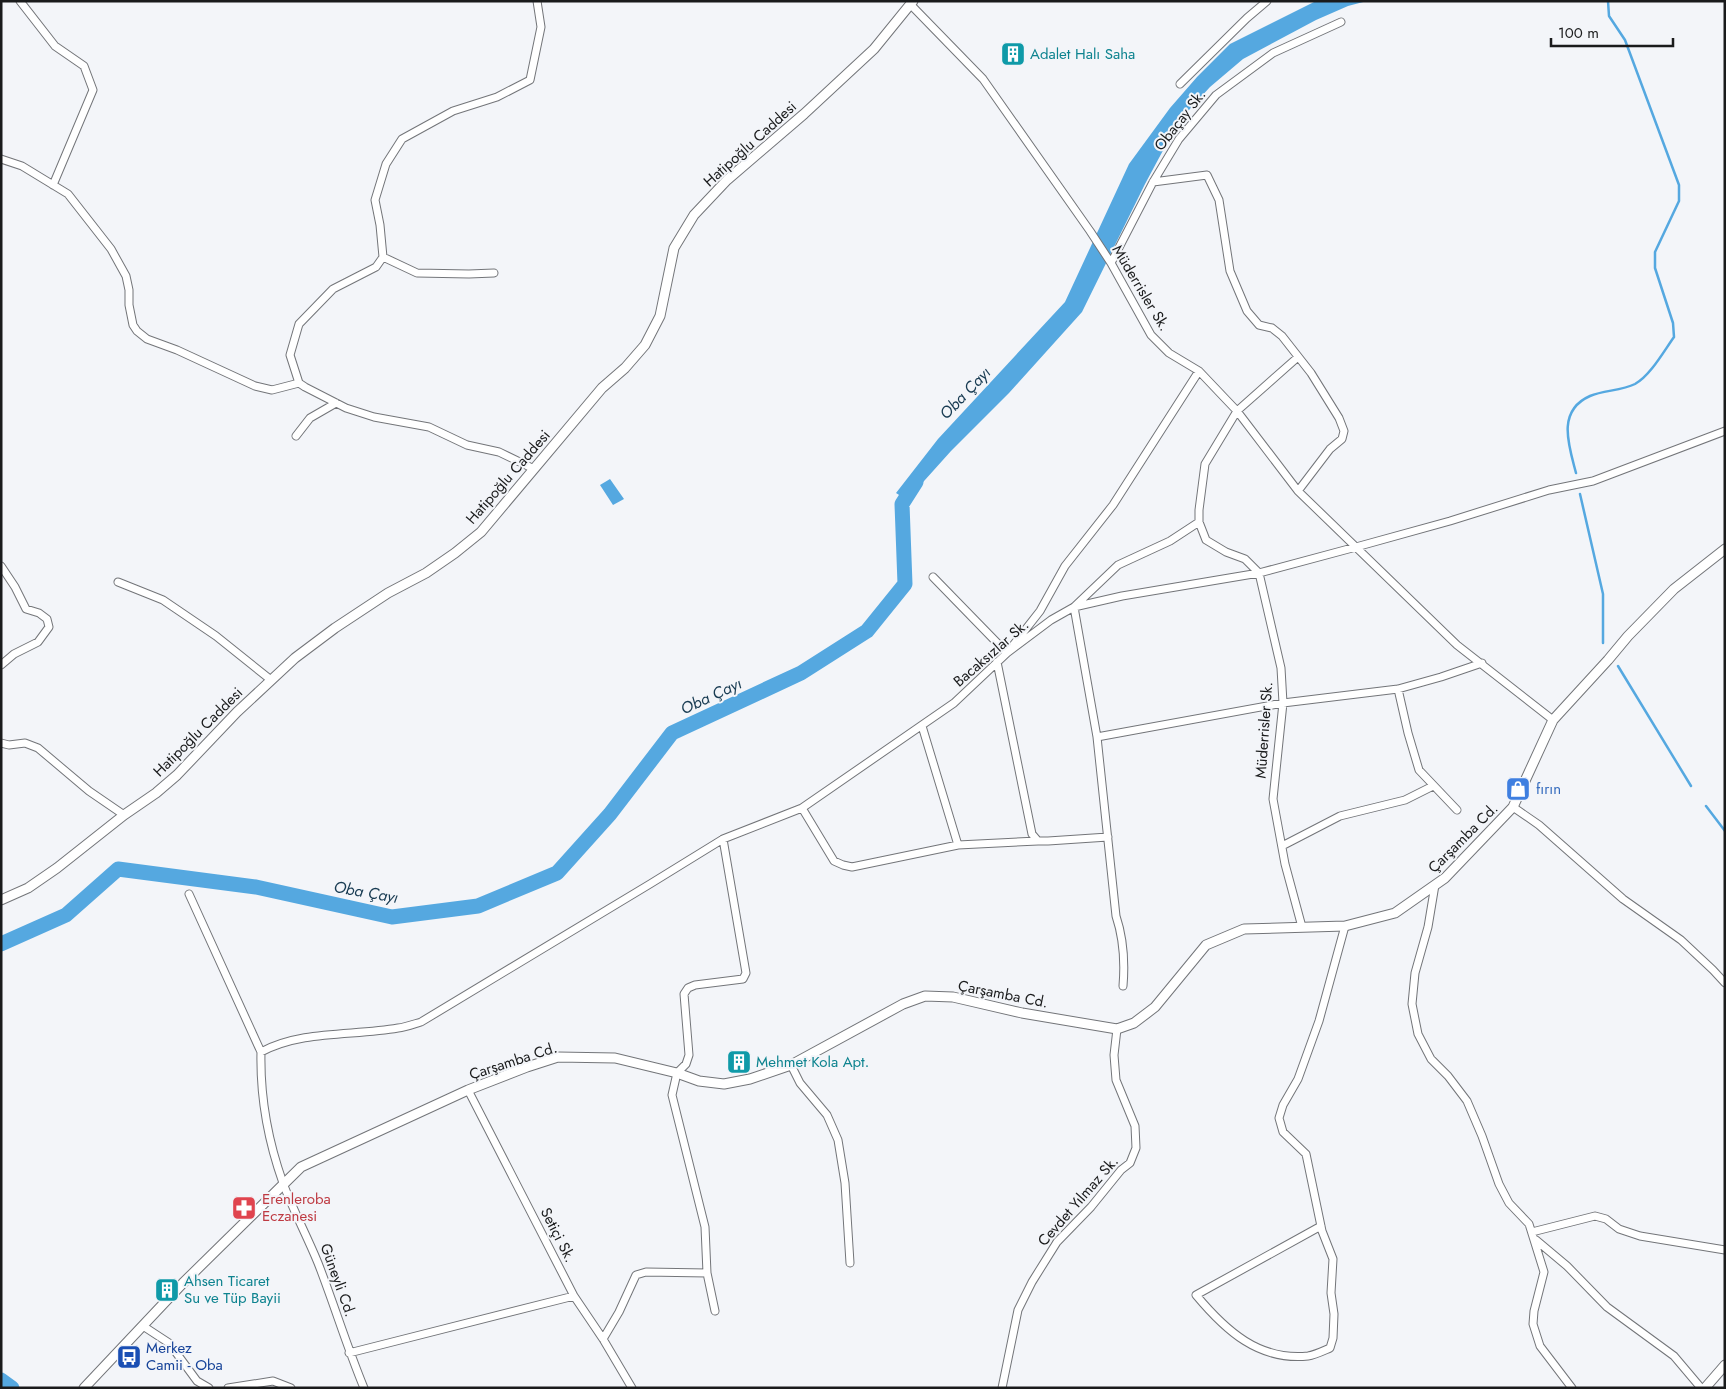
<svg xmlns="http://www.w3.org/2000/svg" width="1726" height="1389" font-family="Jost,sans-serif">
<rect width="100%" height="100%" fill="#f3f5f9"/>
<path fill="#55a8e0" d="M1316,1H1367L1348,6L1316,20L1243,59L1210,87L1189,110L1174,130L1145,184L1082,312L1009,393L951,451L907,500L896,493L938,439L1065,302L1129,164L1170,108L1197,77L1230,44Z
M610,479L624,499L613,505L600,485Z"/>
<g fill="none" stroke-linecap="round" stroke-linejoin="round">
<path stroke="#55a8e0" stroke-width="2.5" d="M1576,473C1569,446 1556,411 1590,396C1604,390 1621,391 1635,384C1650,376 1664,351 1674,337L1673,323L1655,268V252L1679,201V185L1625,40L1609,16L1608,1
M1580,494L1603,594V643
M1618,666L1691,786
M1706,806L1725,831"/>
<path stroke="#55a8e0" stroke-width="15" d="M1,944L66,915L118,869L256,887L392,917L478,906L557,873L610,814L672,733L801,673L867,631L905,584L902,504L916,482
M1,1380L12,1388"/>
<defs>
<path id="minor" d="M20,1L55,46L84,66L93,90L53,185
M910,4L983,79L1090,231L1111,263L1151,335L1169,353L1199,371L1237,411L1205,464L1199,510V522L1206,540L1226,552L1245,559L1259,573L1281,668L1283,703L1273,799L1285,864L1302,927
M1180,84L1247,18L1267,1
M1,159L22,166L68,194L111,249L126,276L129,290V305L133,325L137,331L147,339L177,350L255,386L272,390L299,383L305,387L346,408L374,417L429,427L467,445L499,452L534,469
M1153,182L1207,175L1219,200L1230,271L1247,311L1259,325L1272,328L1282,336L1311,373L1339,418L1344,431L1342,439L1330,449L1298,491
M383,257L417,273L469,274L494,273
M1111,263L1153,182L1179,139L1216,95L1273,53L1341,22
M1298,357L1237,411L1298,491L1457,645L1553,720
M299,383L290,355L299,324L333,289L376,267L383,257L380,225L375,200L386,164L402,139L453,111L497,97L530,80L541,27L537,1
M296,436L310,418L336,403
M1,566L15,587L26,609L39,613L47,619L49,627L38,642L14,654L1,665
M933,577L1007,653L1040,611L1065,566L1113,505L1199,371
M118,582L163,600L216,636L271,680
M997,662L1032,834L1038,841H1048L1108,837
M1398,689L1408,733L1419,770L1457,810
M922,726L958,845L1038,841
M1097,737L1283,703L1398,689L1441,677L1482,663
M1,743L9,745L25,743L38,748L89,791L124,815
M1513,807L1539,825L1623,899L1681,940L1713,970L1725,983
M802,808L834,861L843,865L852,867L958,845
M1282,846L1340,816L1405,800L1433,786
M1435,885L1428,927L1415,973L1412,1004L1418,1034L1431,1059L1448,1076L1467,1101L1482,1136L1499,1184L1509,1203L1529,1224L1544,1272L1534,1311L1533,1324L1540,1346L1572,1388
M189,894L261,1052
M1123,986C1125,962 1124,940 1116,916L1097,737L1074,607L1122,596L1259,573L1356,547L1450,521L1549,490L1593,481L1725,431
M791,1065L800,1083L827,1115L838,1140L845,1183L850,1263
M468,1090L574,1296L603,1339L632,1388
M1321,1226L1196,1295C1226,1331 1259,1361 1308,1356C1315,1355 1323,1351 1330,1348L1333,1338L1334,1314L1331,1293L1333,1259L1322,1231L1306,1154L1283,1132L1279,1118L1283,1105L1298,1079L1319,1021L1345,926
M1532,1232L1595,1216L1606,1219L1619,1229L1640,1236L1725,1250
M1536,1240L1567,1266L1607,1307L1674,1356L1701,1388
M715,1311L707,1273L705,1227L672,1095L677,1073L686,1064L689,1055L684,994L688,988L695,985L743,979L746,973L723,839
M143,1326L169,1343L197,1381L209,1388
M603,1339L619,1312L636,1275L646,1272L707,1273
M349,1353L574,1296
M228,1388L273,1381L291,1388
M364,1388C347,1347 334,1304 318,1263C307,1236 293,1210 283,1183C268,1141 260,1097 261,1052C302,1030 353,1036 398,1028C406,1027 414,1024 421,1022L650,884L723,839L802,808L954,703L1007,653L1051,620L1074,607L1118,565L1170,541L1199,522
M1002,1388L1018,1310L1032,1282L1057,1242L1091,1207L1121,1170L1130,1163L1136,1148L1135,1126L1116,1080L1114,1055L1117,1029"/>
<path id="tertiary" d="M1,900L28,888L57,868L124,815L156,793L177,775L237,712L295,658L335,628L388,593L426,573L455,553L481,532L602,388L625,368L645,345L660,316L674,248L694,215L727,180L804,114L874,49L913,1
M84,1388L183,1283L301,1167L468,1090L527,1067L558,1057L615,1058L677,1073L699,1081L724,1084L750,1079L791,1065L903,1004L925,996L953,997L1022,1013L1117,1029L1134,1023L1155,1007L1206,945L1244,929L1345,926L1395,913L1445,878L1513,807L1553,720L1608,660L1628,636L1674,589L1725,549
M1705,1388L1725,1365"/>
</defs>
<use href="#minor" stroke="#737579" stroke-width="9"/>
<use href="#tertiary" stroke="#737579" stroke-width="11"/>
<use href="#minor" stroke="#fff" stroke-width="7"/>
<use href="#tertiary" stroke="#fff" stroke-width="9"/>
</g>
<defs>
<symbol id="building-square" viewBox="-11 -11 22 22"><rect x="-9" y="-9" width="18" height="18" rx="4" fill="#0f9aa8" stroke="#f3f5f9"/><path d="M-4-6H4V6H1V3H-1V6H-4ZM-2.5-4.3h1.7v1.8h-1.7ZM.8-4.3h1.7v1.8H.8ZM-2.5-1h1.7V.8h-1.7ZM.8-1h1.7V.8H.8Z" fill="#fff"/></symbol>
<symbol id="shop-square" viewBox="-11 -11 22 22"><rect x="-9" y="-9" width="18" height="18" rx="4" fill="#3f7fe0" stroke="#f3f5f9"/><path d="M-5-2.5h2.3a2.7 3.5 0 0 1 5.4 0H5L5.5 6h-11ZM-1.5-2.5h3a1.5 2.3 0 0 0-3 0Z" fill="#fff"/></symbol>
<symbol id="pharmacy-square" viewBox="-11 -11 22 22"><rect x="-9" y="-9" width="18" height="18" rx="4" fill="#e0444e" stroke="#f3f5f9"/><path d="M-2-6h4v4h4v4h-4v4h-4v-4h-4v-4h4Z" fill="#fff"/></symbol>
<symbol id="bus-square" viewBox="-11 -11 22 22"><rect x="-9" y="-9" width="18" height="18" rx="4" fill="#1a4fb4" stroke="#f3f5f9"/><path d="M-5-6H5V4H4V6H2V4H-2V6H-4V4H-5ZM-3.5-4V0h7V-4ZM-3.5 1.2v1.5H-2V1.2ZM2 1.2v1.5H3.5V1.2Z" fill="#fff"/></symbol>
</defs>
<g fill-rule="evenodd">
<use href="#building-square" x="999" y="40" width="28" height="28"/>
<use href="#shop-square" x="1504" y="775" width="28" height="28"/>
<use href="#building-square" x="725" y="1048" width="28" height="28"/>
<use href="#pharmacy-square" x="230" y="1194" width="28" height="28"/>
<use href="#building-square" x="153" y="1276" width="28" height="28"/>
<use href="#bus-square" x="115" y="1343" width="28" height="28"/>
</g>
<g text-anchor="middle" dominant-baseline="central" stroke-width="4" stroke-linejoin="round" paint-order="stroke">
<g font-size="15" fill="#0d838f" stroke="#f3f5f9" text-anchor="start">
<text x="1030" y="54">Adalet Halı Saha</text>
<text x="756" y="1062">Mehmet Kola Apt.</text>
<text x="184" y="1281">Ahsen Ticaret<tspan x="184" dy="17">Su ve Tüp Bayii</tspan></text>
</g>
<g font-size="15" fill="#1a1b1c" stroke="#f3f5f9">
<text transform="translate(1180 120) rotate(-52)">Obaçay Sk.</text>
<text transform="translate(750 144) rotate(-42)">Hatipoğlu Caddesi</text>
<text transform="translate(1141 288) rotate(59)">Müderrisler Sk.</text>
<text transform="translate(508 477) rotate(-49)">Hatipoğlu Caddesi</text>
<text transform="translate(991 653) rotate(-41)">Bacaksızlar Sk.</text>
<text transform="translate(1264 730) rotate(-86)">Müderrisler Sk.</text>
<text transform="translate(198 732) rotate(-45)">Hatipoğlu Caddesi</text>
<text transform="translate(1463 838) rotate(-45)">Çarşamba Cd.</text>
<text transform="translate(1003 994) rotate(11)">Çarşamba Cd.</text>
<text transform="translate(513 1061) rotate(-18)">Çarşamba Cd.</text>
<text transform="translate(1078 1201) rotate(-49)">Cevdet Yılmaz Sk.</text>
<text transform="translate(558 1235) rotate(63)">Setiçi Sk.</text>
<text transform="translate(338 1280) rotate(70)">Güneyli Cd.</text>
</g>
<g font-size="15" fill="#366cbe" stroke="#f3f5f9" text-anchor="start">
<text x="1536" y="789">fırın</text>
</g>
<g font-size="15" fill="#be3a42" stroke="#f3f5f9" text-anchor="start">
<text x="262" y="1199">Erenleroba<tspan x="262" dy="17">Eczanesi</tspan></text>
</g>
<g font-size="15" fill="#164399" stroke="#f3f5f9" text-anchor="start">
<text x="146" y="1348">Merkez<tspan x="146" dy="17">Camii - Oba</tspan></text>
</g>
<g font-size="16" font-style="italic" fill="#183b52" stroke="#f3f5f9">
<text transform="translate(965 393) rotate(-46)">Oba Çayı</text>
<text transform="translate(711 696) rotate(-25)">Oba Çayı</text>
<text transform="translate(366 892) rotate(10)">Oba Çayı</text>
</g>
</g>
<rect width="1726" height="1389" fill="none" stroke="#1a1b1c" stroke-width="5"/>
<path d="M1551 38v8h122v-8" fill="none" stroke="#1a1b1c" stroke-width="2.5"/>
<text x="1558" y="38" font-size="15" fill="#1a1b1c" stroke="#f3f5f9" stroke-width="4" paint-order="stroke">100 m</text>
</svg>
